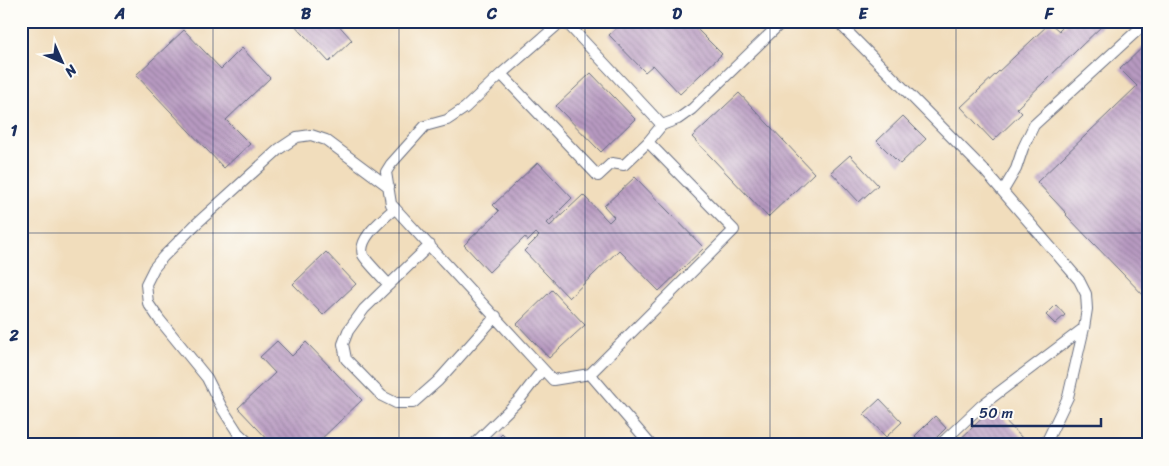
<svg xmlns="http://www.w3.org/2000/svg" width="1169" height="466" font-family="Sriracha,sans-serif">
<defs>
<pattern id="building-back-hatch" width="6" height="6" patternUnits="userSpaceOnUse" patternTransform="scale(1.25)"><rect width="6" height="6" fill="#b89ac1"/><path d="M-1 5l2 2M0 0l6 6M5-1l2 2" fill="none" stroke="#957ea0"/></pattern>
</defs>
<rect width="100%" height="100%" fill="#fdfcf7"/>
<filter id="ink" filterUnits="userSpaceOnUse"><feTurbulence type="fractalNoise" baseFrequency=".02" numOctaves="2"/><feDisplacementMap in="SourceGraphic" scale="10" xChannelSelector="R" yChannelSelector="G"/><feConvolveMatrix kernelMatrix="1 2 1 2 8 2 1 2 1" color-interpolation-filters="sRGB"/></filter>
<filter id="wash" filterUnits="userSpaceOnUse"><feTurbulence type="fractalNoise" baseFrequency=".0096" numOctaves="4" result="noise"/><feDisplacementMap in="SourceGraphic" scale="20" xChannelSelector="R" yChannelSelector="G"/><feGaussianBlur stdDeviation="1.12" result="paint"/><feColorMatrix in="noise" values="0 0 0 0 0 0 0 0 0 0 0 0 0 0 0 0 0 1.4 0 .05"/><feComposite in="paint" operator="in"/></filter>
<g filter="url(#wash)">
<rect width="100%" height="100%" fill="#f1ddbc"/>
<g id="blocks">
<path fill="url(#building-back-hatch)" d="M291,21H335L352,40L329,62Z
M624,21H699L694,26L722,54L680,94L653,65L645,72L609,35Z
M1069,21H1107L1017,108L1022,113L993,141L961,107L1050,23L1059,31Z
M184,30L221,69L242,48L270,78L226,120L250,144L224,168L136,75Z
M1148,42V300L1066,215L1067,214L1037,182L1137,86L1120,69Z
M591,73L635,119L601,152L556,106Z
M739,93L814,173L768,217L692,137Z
M903,116L926,139L900,164L877,141Z
M850,155L878,185L859,202L831,172Z
M538,162L572,198L547,223L550,226L583,195L609,222L614,217L604,206L635,177L704,248L659,291L619,250L569,298L524,251L539,236L536,233L528,241L525,237L489,272L464,245L499,211L493,205Z
M326,252L356,284L323,315L293,284Z
M552,290L585,325L549,358L517,324Z
M1056,305L1065,315L1055,324L1046,315Z
M277,341L292,356L306,342L362,400L315,445H273L238,408L275,373L260,357Z
M880,399L902,422L886,437L864,414Z
M993,408L1029,445H954Z
M935,416L946,428L929,445H924L915,436Z
M502,434L512,445H491Z"/>
</g>
</g>
<g filter="url(#ink)">
<use href="#blocks" fill-opacity="0" stroke="#666c7f" stroke-width="1"/>
<g fill="none" stroke-linecap="round" stroke-linejoin="round">
<defs>
<path id="lane" d="M562,21L501,74L465,108L447,120L425,126L391,164L386,172L391,204L553,380L590,374L651,445
M565,21L662,125L678,119L692,109L783,21
M837,21L985,171L1079,280L1086,294L1087,309L1084,328L1068,397L1045,445
M501,74L598,176L612,163L624,165L648,142L734,230L590,374
M648,142L662,125
M1003,191L1016,169L1023,148L1034,125L1128,39L1139,29L1148,25
M430,245L364,309L348,331L343,344L346,359L382,396L396,403H413L438,381L496,316
M389,285C384,279 365,260 363,255C357,238 385,218 395,208
M251,445L238,433L222,408L207,378L159,319L148,303L146,284L154,268L163,257L195,225L279,149L297,137L311,135L326,140L389,187
M473,445L520,399L543,369
M939,445L946,439L982,405L1084,328"/>
</defs>
<use href="#lane" stroke="#666c7f" stroke-width="12"/>
<use href="#lane" stroke="#fff" stroke-width="10"/>
</g>
</g>
<path fill="none" stroke="#1b2f5e" stroke-width="1" stroke-opacity="0.55" d="M213,21V445M399,21V445M585,21V445M770,21V445M956,21V445M21,233H1148"/>
<rect width="1169" height="466" fill="none" stroke="#fdfcf7" stroke-width="55"/>
<g transform="translate(62 62) rotate(135)" stroke="#fdfcf7" stroke-width="4" paint-order="stroke">
<path d="M0-4L9 19L0 12L-9 19Z" fill="#1b2f5e"/>
<text y="-8" font-size="14" font-weight="bold" text-anchor="middle" fill="#1b2f5e">N</text>
</g>
<path d="M972 418v8h129v-8" fill="none" stroke="#1b2f5e" stroke-width="2.5"/>
<text x="979" y="418" font-size="15" fill="#1b2f5e" stroke="#fdfcf7" stroke-width="4" paint-order="stroke">50 m</text>
<rect x="28" y="28" width="1114" height="410" fill="none" stroke="#1b2f5e" stroke-width="2"/>
<g font-size="16" text-anchor="middle" font-weight="bold" fill="#1b2f5e">
<text x="120" y="19">A</text>
<text x="306" y="19">B</text>
<text x="492" y="19">C</text>
<text x="677" y="19">D</text>
<text x="863" y="19">E</text>
<text x="1049" y="19">F</text>
<text x="14" y="136">1</text>
<text x="14" y="341">2</text>
</g>
</svg>
